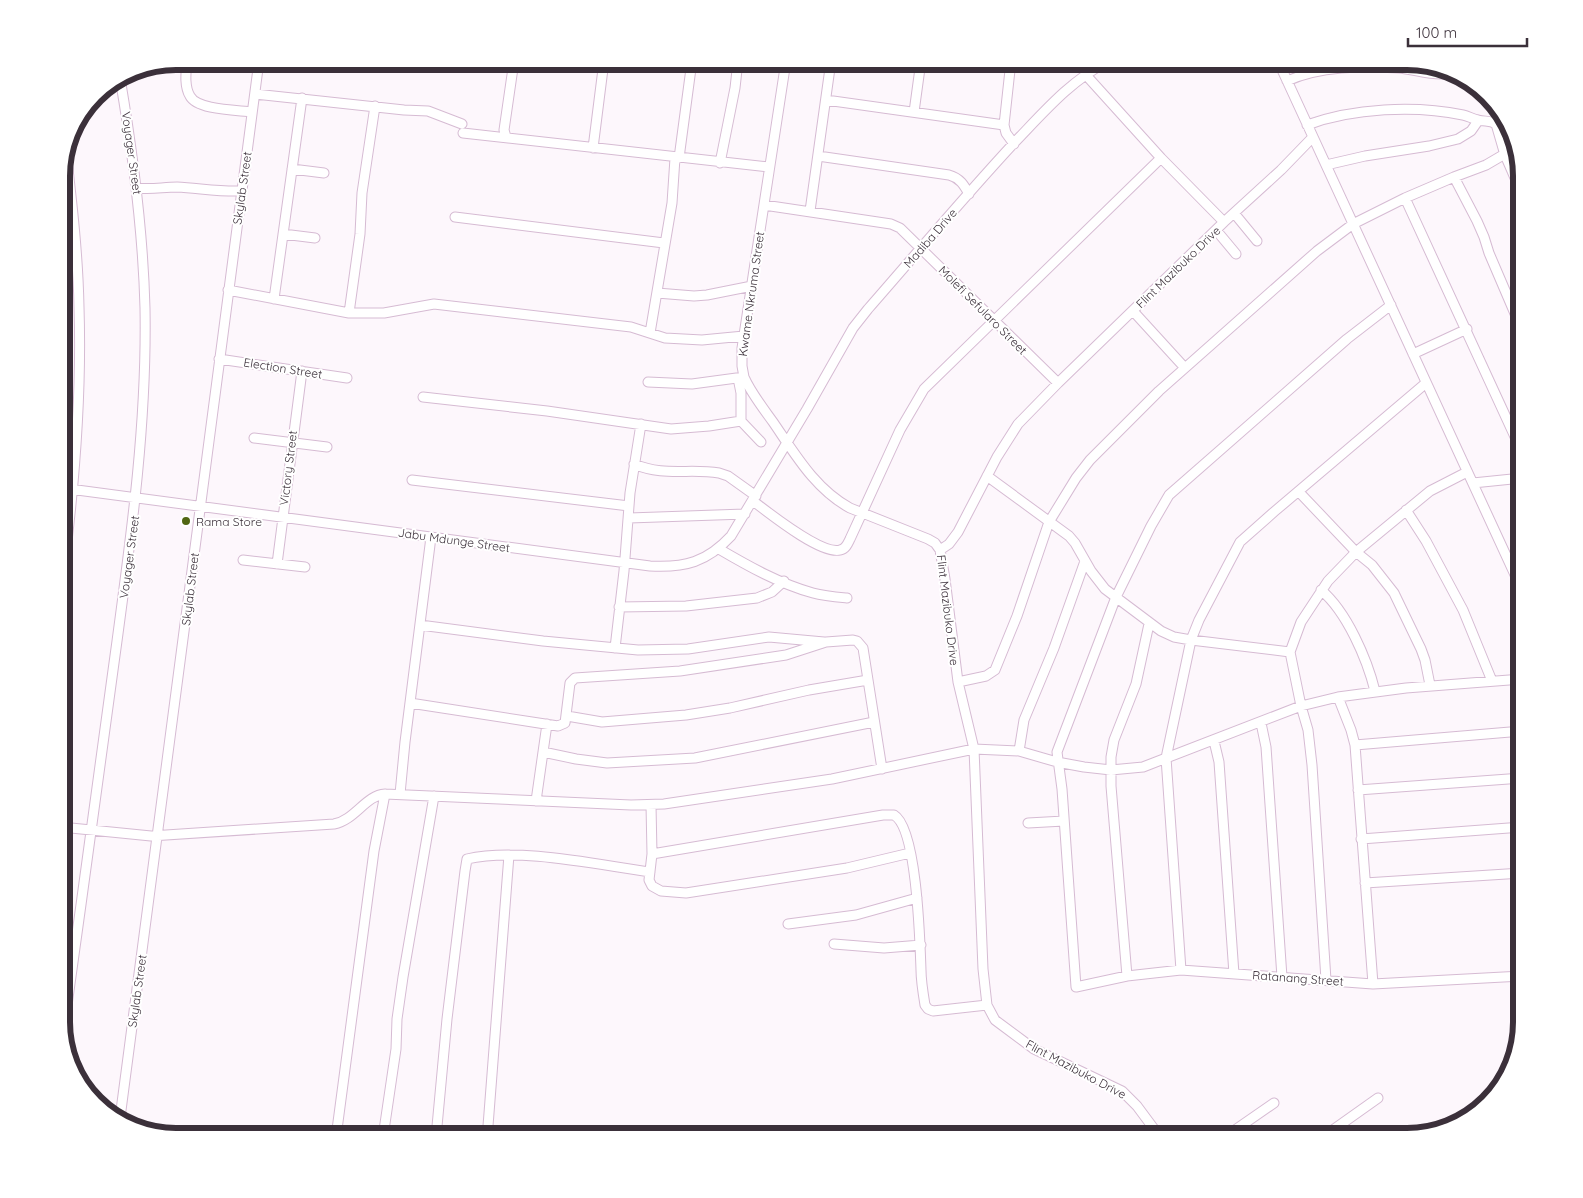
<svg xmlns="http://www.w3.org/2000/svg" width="1583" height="1198" font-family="Quicksand,sans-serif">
<rect width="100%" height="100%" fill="#fdf7fc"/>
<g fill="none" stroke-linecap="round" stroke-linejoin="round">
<defs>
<path id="minor" d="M187,61C186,72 184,86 190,96C197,110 237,110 252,112
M786,61L742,348V366L744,377C751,393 763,408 773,422C795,454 815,489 850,508L928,539L935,543L940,550
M1011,61L1004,125L1006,133L1014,144
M1278,61L1522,590
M1085,74L1161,158L1224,222
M1287,81C1320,66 1362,66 1398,68C1413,69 1428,75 1444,74
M255,94L404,110L428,111L462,124
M826,100L1004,125
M914,112L921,61
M1307,125C1353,108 1415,105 1463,115C1468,116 1473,119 1478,120C1485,122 1490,120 1496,124L1505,155L1522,194
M463,133L769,167
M506,137L504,130L514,61
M593,148L604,61
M818,156L949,175C960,178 964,185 969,194
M679,158L692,61
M720,163L735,88L738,61
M1326,165L1365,156L1429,146L1458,139L1471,131L1478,121
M292,169L324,173
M1454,177L1477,221L1484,237L1489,253L1522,330
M137,188C151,190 163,187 177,187C198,188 220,192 241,191
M1405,198L1522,452
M764,205L891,224L900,228L1058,383
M810,211L831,61
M1234,213L1257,241
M455,217L664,243
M1216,230L1236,254
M283,234L315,238
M228,290L349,313H384L434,304L631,327L665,338L702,340L744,336
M657,293L694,296L707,295L752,286
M274,299L302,98
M1391,305L1347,339L1169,495L1151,526L1116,597L1057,752L1062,789L1076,987L1127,976L1181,970L1373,984L1522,976
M1133,311L1185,368
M349,313L360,234L362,193L375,106
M650,333L672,203L675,158
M1413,354L1467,329
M219,359L347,378
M738,378L741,393V421L761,442
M648,382L692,384L744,377
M423,397L547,411L671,429L709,426L741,421
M254,438L327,447
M634,464C664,477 689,468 719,473L728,476L756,496
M987,476L1069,536L1075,543L1091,571L1105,589L1161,631L1174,637L1191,640L1290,652
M412,480L629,506
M1473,483L1522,478
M62,488L650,566C685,568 707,562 731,536L807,409L853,328L868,309C917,253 964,197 1014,143C1044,112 1069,82 1108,61
M1299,492L1356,552L1372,565L1394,593L1421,649L1425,660L1430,685
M753,501C769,513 821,555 840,550C846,549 848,543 850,539L900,430L924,389L1161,158
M1406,510L1426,541L1463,610L1492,681
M629,518L745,514
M719,549C748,566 780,584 813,593C824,596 836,597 847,598
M243,560L305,567
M277,564L302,371
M62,582C74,491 82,398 79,307C78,255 72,203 66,152
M1321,590C1347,612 1367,659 1375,691
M619,607L686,606L757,598L772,592L784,581
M420,625L543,641L638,650L688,649L769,637L824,642
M615,648L624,571L630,493L641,424
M958,682L986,676L995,670L1017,616L1049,522L1076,478L1090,460L1159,391L1317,251L1353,224L1405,198L1454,177L1486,165L1515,148
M1338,697L1351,730L1355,745L1373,984
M410,703L558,726L565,723L570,683L575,678L680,671L786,655L826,642L853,640L857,641L863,648L882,769
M567,716L602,722L686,715L730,708L809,690L868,680
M1261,723L1266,747L1282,977
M1214,741L1219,762L1234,974
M1355,745L1522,731
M1019,751L1024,720L1054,648L1085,561
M543,752L576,759L607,763L695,758L874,722
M1358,790L1522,778
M400,794L405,742L431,537
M536,801L547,724
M651,805L652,854L649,880L652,886L661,891L686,893L847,868L910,853
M1028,823L1064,821
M61,827L151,836L334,824C355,820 366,795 385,794L631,805L664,804L832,779L974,749L1019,751L1057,762L1084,767L1111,770L1143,767L1301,706L1338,697L1406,688L1522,679
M1361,839L1522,827
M652,854L883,815H894C917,828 920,943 921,970C921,981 923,993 925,1005L928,1009L933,1011L987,1005
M1365,883L1522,873
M788,924L856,915L917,898
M834,944L884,948L921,945
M1181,970L1166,758L1191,640L1199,620L1240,542L1275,511L1426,383
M1127,976L1111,786V757L1114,740L1136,684L1149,624
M1326,980L1312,765L1308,730L1301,706L1290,652L1301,622L1328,581L1356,552L1430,491L1467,472
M63,1034C81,903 100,772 117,641C132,530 147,420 145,308C143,231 133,154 120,78
M120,1118L259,61
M336,1137L374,851L385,794
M383,1137L396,1049L397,1019L403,977L434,796
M436,1137L447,1019L465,871L467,859C518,847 598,865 650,872
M482,1137L487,1134L488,1126L509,855
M1160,1137L1137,1106L1122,1091L1034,1049L995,1020L987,1005L983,969L974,749L958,682L945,579L940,550L949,544L958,532L997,457L1018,424L1058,383L1224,222L1281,170L1312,138
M1230,1137L1235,1130L1274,1103
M1323,1137L1378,1098"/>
</defs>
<use href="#minor" stroke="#d6bbd3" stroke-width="11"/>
<use href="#minor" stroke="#fff" stroke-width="9"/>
</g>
<circle fill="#516613" stroke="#fff" stroke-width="2" cx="186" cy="521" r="5"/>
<g text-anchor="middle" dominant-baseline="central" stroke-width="4" stroke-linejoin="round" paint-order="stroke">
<g font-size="12" fill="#3b303a" stroke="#fff">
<text transform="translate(132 153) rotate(82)">Voyager Street</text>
<text transform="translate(242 188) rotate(-82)">Skylab Street</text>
<text transform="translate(930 238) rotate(-49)">Madiba Drive</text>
<text transform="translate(1178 267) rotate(-44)">Flint Mazibuko Drive</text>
<text transform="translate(751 294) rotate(-82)">Kwame Nkruma Street</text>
<text transform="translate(983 310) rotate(45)">Molefi Sefularo Street</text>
<text transform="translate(283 368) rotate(9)">Election Street</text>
<text transform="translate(288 468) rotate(-83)">Victory Street</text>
<text transform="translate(454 540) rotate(8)">Jabu Mdunge Street</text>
<text transform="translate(129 557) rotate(-82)">Voyager Street</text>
<text transform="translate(190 589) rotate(-83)">Skylab Street</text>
<text transform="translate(948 610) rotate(83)">Flint Mazibuko Drive</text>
<text transform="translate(1298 978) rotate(4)">Ratanang Street</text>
<text transform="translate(137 991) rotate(-82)">Skylab Street</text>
<text transform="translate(1076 1069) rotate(28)">Flint Mazibuko Drive</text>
</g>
<g font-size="12" fill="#3b303a" stroke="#fff" text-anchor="start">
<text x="196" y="521">Rama Store</text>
</g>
</g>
<path d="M0 0H1583V1198H0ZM176 70H1407A106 106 0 0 1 1513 176V1022A106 106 0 0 1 1407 1128H176A106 106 0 0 1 70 1022V176A106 106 0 0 1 176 70Z" fill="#fff" fill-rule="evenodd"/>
<path fill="none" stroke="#3b303a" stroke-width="6" d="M176 70H1407A106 106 0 0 1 1513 176V1022A106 106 0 0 1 1407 1128H176A106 106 0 0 1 70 1022V176A106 106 0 0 1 176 70Z"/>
<path d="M1408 38v8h119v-8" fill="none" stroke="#3b303a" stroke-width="2.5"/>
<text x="1416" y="38" font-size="15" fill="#3b303a" stroke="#ffffff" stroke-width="4" paint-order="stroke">100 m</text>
</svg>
